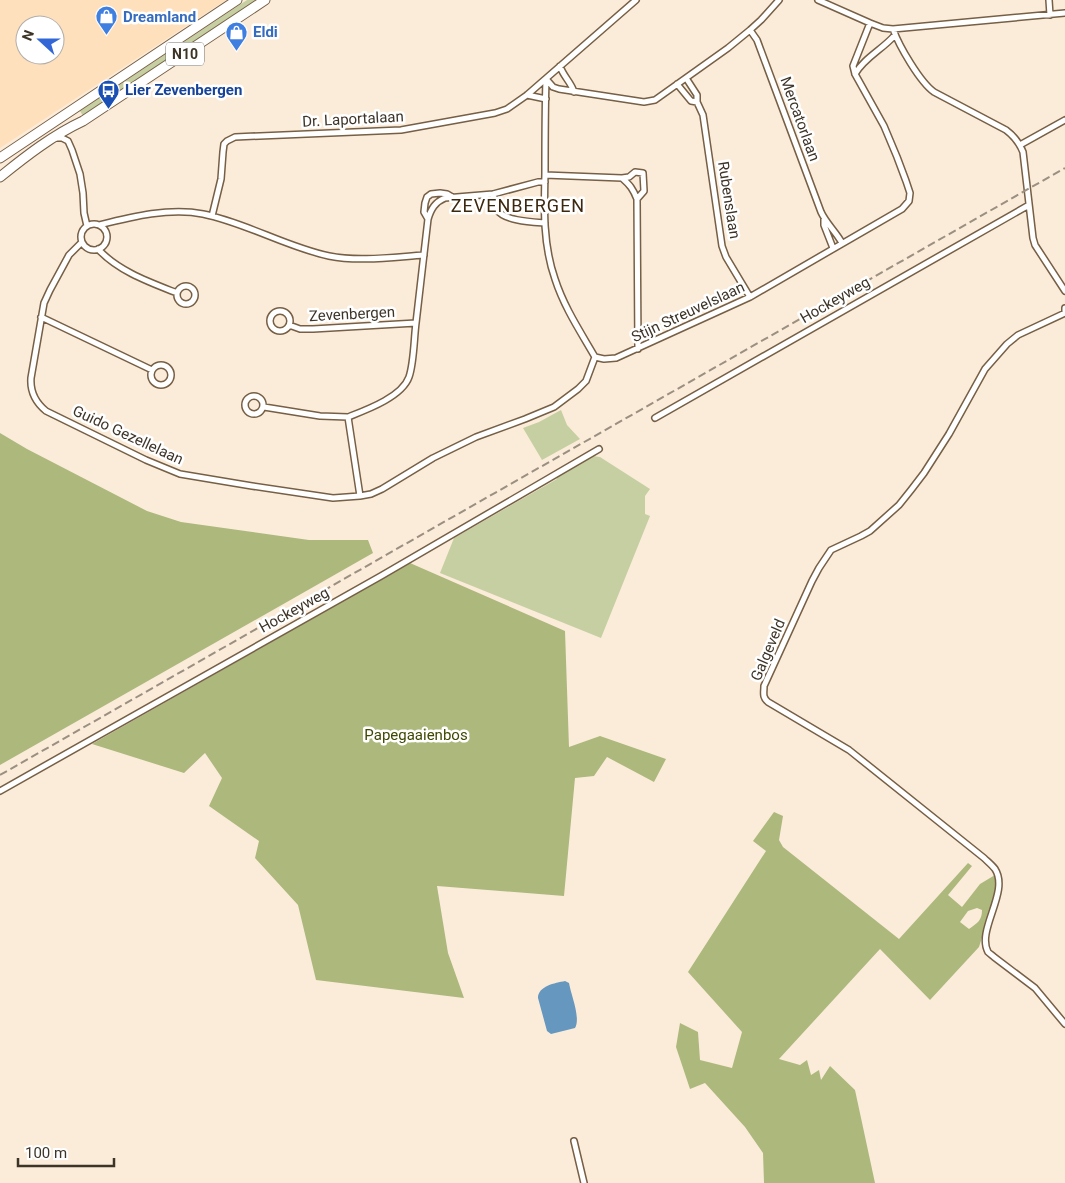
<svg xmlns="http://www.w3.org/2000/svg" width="1065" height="1183" font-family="Roboto,sans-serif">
<rect width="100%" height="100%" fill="#fbecda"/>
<path fill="#ffe0bc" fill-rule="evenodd" d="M0,0H226L0,148ZM25,25H55V55H25Z"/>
<path fill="#c6cfa1" d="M247,0H258L83,116L80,111Z
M561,410L567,425L580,439L542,460L523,428L539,422Z
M593,456L600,457L650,489L645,496V514L650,516L601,638L440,573L454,538L557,479L556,477Z"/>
<path fill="#adb87d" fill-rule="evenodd" d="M0,433L27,449L147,511L181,522L309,540H368L373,553L0,765Z
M410,563L565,631L569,747L600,736L666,759L654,782L607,757L594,776L575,778L564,896L437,886L448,953L464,998L316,980L298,905L255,858L259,841L209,806L222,778L205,753L184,773L92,744Z
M774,812L783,816L779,840L783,847L899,939L968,863L972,866L948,895L962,907L980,884L995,875L997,882L995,896L979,947L930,1000L880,949L779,1059L800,1065L807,1060L811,1075L819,1070L821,1080L830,1066L855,1090L875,1183H764L763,1153L745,1127L705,1083L690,1089L676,1047L680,1023L698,1032L700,1060L732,1068L742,1032L688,972L766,851L753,841ZM977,908L982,910C982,921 977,923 969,929L960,922L968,911Z"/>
<path fill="#6697bf" d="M565,981L569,983C571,995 581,1018 575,1028L551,1034L547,1031L538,998C538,986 555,983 565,981Z"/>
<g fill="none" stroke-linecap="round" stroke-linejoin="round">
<defs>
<path id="minor" d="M818,0L870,23L883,28L893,29L1065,13
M1049,0L1050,15
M893,29C899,46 920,82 934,92L1006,130C1014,136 1019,142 1023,152L1033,238L1035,245L1065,291
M750,30L757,40L821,212C826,223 836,232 842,243
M560,66C563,76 571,82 574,92
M855,74C864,58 883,49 895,35
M686,78L697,95V102L703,115L722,246L726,257L750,297
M546,79C545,110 545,142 545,174C544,209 543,245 555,279C564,307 580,331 595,357
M546,79L553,87L559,89L644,102L655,100L728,48L750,30L761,20L779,0
M677,84L691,101L697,102
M527,95L546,99
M54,138H62L68,141L72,150L80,174L83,193L84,213L87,226
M1020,145L1065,120
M545,175L622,178C630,185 633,189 637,199L638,349
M622,178L629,177L635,172L643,173L644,191L637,199
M493,194C494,199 494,206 497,210C505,221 532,222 545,223
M212,216L221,179L223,152L224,144L227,141L235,137L401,130L495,113L507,109L527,95L636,0
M428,219L424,212L425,203L427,197L431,194L440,193L447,194L452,197
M824,219V225L833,248
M81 237a13 13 0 1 1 26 0a13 13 0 1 1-26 0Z
M99,225C131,217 170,207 203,214C247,223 286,247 329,256C358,262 394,257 424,255
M82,242L69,255L50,290L44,303L31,378C30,392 35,402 46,411L146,460L180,474L252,486L333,498L360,496L371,494L382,489L433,458L476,437L525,419L554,407L578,389L586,381L595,357
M98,249C118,271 149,282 177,293
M177 295a9 9 0 1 1 18 0a9 9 0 1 1-18 0Z
M1065,308V313L1018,335L1007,344L985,369L949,434L924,473L911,490L899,505L870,531L861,536L831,550L819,568L812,581L764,686C764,693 762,697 768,702L849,750L984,858C987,861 992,865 995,869C1010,892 976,930 988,952C990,954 992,955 994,957L1035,988L1065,1024
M270 321a10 10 0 1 1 20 0a10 10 0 1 1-20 0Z
M41,317L152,370
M416,323L428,219C431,209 435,202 445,198L493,194L538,182H545
M289,325L300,329H313L416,323C414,338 414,363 409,377C402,397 366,410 348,417
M595,357L604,359L616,358L750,297L902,209L909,201L910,193L906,181L897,157L884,126L855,74L853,66L870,23
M151 375a10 10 0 1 1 20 0a10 10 0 1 1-20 0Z
M245 405a9 9 0 1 1 18 0a9 9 0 1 1-18 0Z
M264,407L320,416L348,417L360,496
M655,418L1029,205
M0,791L381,576L599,449
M574,1141L584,1183"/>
<path id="primary" d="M0,158L237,0
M0,177C26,156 53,135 83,121L265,0"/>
</defs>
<use href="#minor" stroke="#765f45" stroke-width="8"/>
<use href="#primary" stroke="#765f45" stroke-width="11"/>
<use href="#minor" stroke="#fff" stroke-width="5"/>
<use href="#primary" stroke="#fff" stroke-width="9"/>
<path stroke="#9b8f80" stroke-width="2" stroke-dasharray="8 4" stroke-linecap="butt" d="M0,775L1065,168"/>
</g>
<defs>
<symbol id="shop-pin" viewBox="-11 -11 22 30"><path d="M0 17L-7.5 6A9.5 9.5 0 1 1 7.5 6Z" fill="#3f7fe0" stroke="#fff"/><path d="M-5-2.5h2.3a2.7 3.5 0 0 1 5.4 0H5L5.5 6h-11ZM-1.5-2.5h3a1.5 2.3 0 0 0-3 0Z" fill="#fff"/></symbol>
<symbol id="bus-pin" viewBox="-11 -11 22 30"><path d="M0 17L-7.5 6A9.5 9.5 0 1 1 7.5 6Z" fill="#1a4fb4" stroke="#fff"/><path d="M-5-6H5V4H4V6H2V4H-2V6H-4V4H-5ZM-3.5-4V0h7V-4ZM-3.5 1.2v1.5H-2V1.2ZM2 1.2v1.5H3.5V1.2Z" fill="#fff"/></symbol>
</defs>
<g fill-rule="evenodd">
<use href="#shop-pin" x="94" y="4" width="25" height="34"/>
<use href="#shop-pin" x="224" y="20" width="25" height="34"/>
<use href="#bus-pin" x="96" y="78" width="25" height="34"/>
</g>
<g text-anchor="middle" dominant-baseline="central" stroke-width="5" stroke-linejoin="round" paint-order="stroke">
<rect fill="#fff" stroke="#777168" stroke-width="1" x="166" y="42.5" width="38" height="23" rx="4"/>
<g font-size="14" font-weight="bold" fill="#3d3428">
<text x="185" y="54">N10</text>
</g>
<g font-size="15" font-weight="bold" fill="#366cbe" stroke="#fff" text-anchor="start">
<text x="123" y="17">Dreamland</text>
<text x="253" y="32">Eldi</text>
</g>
<g font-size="15" font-weight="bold" fill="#164399" stroke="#fff" text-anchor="start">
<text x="125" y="90">Lier Zevenbergen</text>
</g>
<g font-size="15" fill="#3d3428" stroke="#fff">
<text transform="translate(353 119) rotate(-3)">Dr. Laportalaan</text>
<text transform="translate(800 119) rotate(70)">Mercatorlaan</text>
<text transform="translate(729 200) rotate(81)">Rubenslaan</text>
<text transform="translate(835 300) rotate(-30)">Hockeyweg</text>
<text transform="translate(688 312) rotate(-25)">Stijn Streuvelslaan</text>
<text transform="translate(352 314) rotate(-3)">Zevenbergen</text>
<text transform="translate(128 435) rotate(25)">Guido Gezellelaan</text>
<text transform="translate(294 610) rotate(-29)">Hockeyweg</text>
<text transform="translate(768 650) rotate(-67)">Galgeveld</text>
</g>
<g font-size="15" fill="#404800" stroke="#fff">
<text x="416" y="735">Papegaaienbos</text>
</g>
<g font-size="18" letter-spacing="1" fill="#3b280e" stroke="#fff">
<text x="518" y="205">ZEVENBERGEN</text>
</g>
</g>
<g transform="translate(40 40) rotate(291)"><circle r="24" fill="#ffffff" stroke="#b1aea9"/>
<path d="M0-4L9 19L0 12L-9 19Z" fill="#3367d6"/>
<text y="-8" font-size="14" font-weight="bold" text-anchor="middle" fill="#3d3428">N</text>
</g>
<path d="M18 1158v8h96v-8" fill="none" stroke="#3d3428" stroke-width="2.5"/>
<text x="25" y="1158" font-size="15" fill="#3d3428" stroke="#ffffff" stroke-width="4" paint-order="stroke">100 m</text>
</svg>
